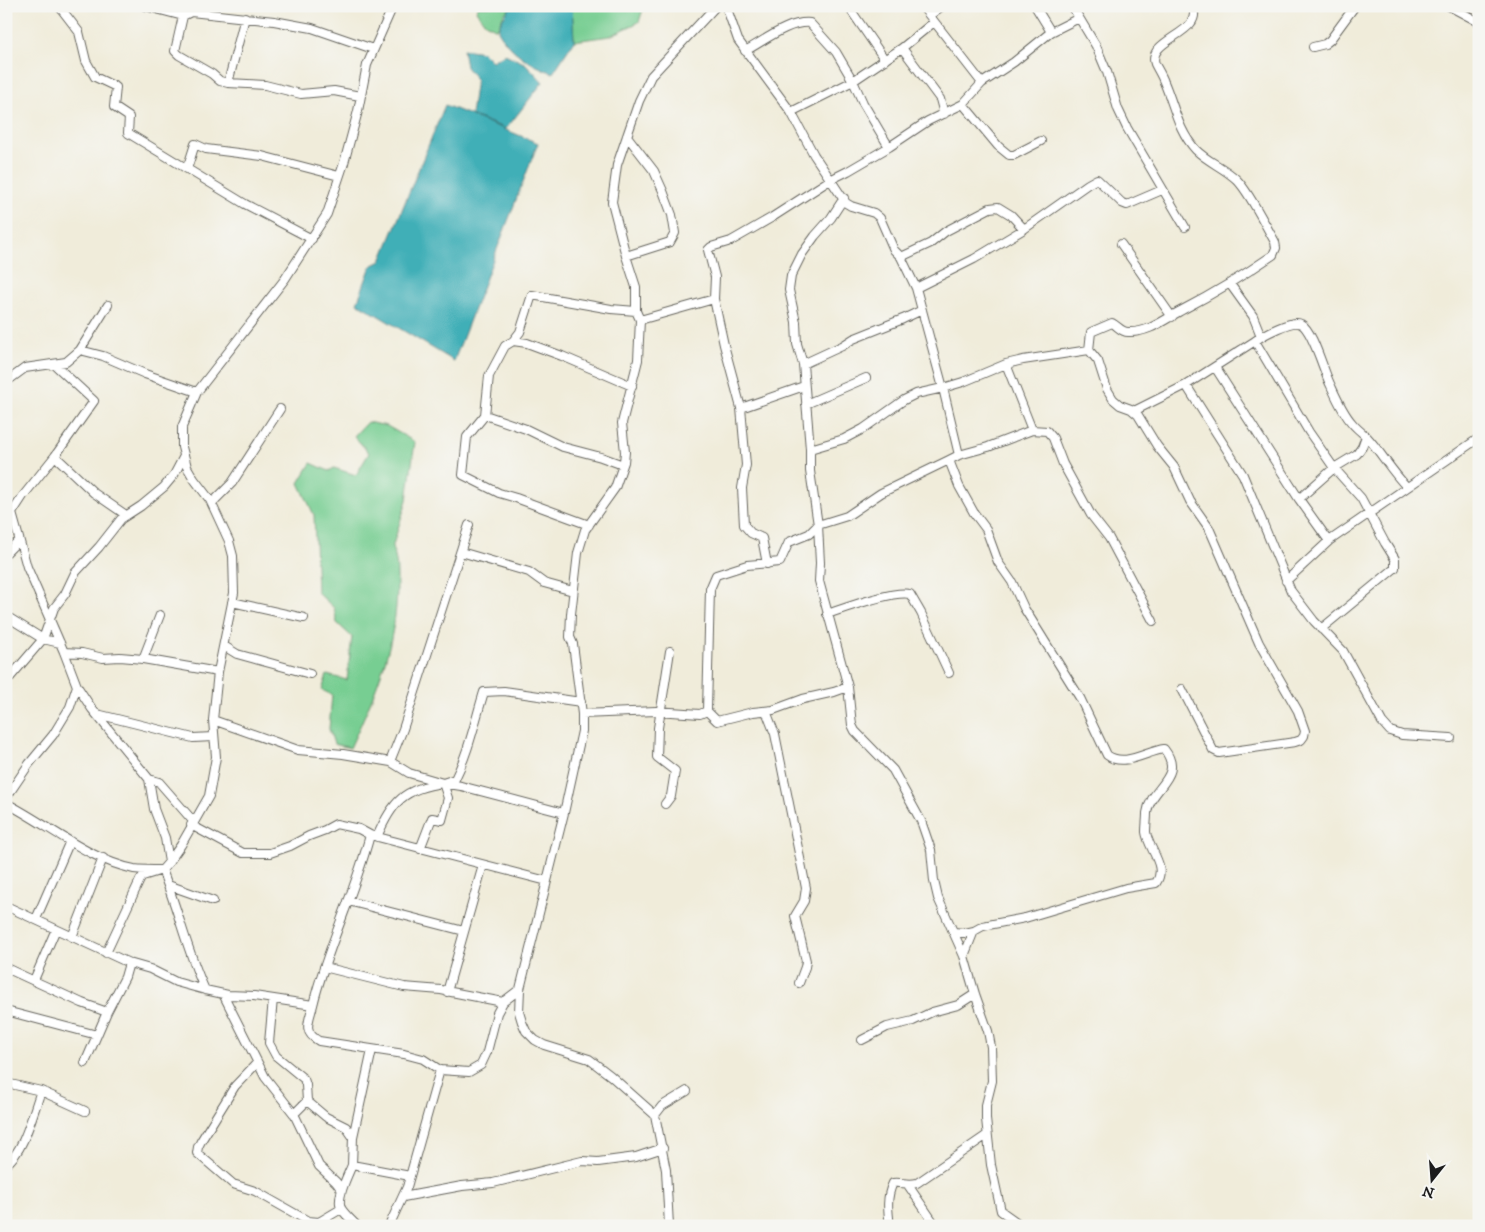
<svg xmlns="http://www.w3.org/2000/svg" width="1485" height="1232" font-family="'IM FELL DW Pica',serif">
<rect width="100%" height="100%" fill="#f6f6f2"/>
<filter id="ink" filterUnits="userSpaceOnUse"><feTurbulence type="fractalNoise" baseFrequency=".02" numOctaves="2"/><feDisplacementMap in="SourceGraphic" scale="10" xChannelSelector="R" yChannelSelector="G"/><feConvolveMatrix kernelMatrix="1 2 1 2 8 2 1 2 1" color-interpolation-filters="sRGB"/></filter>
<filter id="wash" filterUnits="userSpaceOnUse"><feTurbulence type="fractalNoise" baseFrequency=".0096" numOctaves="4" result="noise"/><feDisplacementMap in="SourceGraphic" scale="20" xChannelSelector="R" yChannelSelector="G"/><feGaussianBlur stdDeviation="1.12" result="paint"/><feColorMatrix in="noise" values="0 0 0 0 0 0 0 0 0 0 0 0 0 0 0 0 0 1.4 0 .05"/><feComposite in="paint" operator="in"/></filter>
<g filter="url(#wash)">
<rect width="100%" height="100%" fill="#f0ecda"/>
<path fill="#77ce92" stroke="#4a7557" d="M478,6H512L504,14L497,29L485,23L476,11Z
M572,6H644L639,22L610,36L574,41Z
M367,422L387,426L415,442L407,500L392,548C397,559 397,568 397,581C398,642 375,694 350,748L334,744L329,729L332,695L322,690L327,675L347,680L352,637L337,623L334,608L317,592L314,515L299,483L311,463L329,471L334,468L356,475L369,453L354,436Z"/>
<path fill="#3fafb7" stroke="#2e666a" d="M512,6H572L574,41L553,73C531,65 510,52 498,31C500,20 505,15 512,6Z
M463,49L483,52L492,61L505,54L526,64L543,82L506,129L471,115L476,79L466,67Z
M445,105L538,143L454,361L357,303L371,266L381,261Z"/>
</g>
<g filter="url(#ink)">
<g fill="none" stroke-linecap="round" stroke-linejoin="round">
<defs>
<path id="minor" d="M59,6L79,32L86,61L95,77L116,87L114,107L129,117L128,133L245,204L312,239
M145,6L183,16
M726,6L738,40L791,112L814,155L846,203L851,206L874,213L880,218L894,250L901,257L916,288L943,388L963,382L1006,364L1023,360L1089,350L1098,361L1107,389L1113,399L1120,405L1131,409L1138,415L1157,446L1174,467L1190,501L1209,528L1259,643L1298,711L1305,731L1304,736L1301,740L1295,742L1219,753L1213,750L1182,689
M848,6L885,60
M922,6L982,83
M1035,6L1051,32
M1072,6L1096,46L1107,72L1118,109L1127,128L1185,227
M1449,6L1479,22
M930,15L942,6
M1313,47L1325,44L1330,40L1355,6
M902,48L940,99L944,114
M745,51C764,41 788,21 810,23L836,52L853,81L863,103L889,147
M228,83L245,17
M360,96L334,91L301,94L265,85L228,83L220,81L212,74L179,55L175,51L183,16L191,12L274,21L312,28L373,49
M963,104L998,146L1009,155H1014L1041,141
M791,112L853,81L902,48L934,22
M187,169L195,144L206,149L262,156L339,176
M844,198L831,218L815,236L802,254L791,276L789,290L796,322L797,344L803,364L810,449V471L818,525L820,563L819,581L848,687L852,725L855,731L893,770L921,821L931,850L934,881L938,898L964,956L975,994L988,1031L991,1047L992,1081L986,1105V1119L991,1165L1001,1211L1022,1226
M1121,244L1172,317
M626,256L670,242L675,233L672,215L663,191L654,171L627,136
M901,257L931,243L946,231L990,208L998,207L1011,215L1024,229
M1230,284L1253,316L1261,336
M916,288L974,259L1024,229L1088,184L1097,179L1122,203L1127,205L1162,190
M640,320L714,299
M513,341L520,332L532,295L611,309L636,311
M1255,341L1309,432L1334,468L1361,498L1385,543L1395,559V568L1321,629
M80,350L108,305
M1089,350L1091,332L1112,323C1118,326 1121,332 1128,332C1150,333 1166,318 1184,309C1215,293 1244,275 1273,255L1276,248L1275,242C1265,225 1250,193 1237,180C1225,168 1208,162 1196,150C1178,131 1174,105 1164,82C1162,76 1158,70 1155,64C1146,39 1206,33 1192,6
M803,364L842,346L853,339L903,319L922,310
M1006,364L1032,430
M1215,367L1299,499
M6,382L25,368L66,362L80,350L103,356L145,374L197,392
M1186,385L1243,475L1291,591L1314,621L1343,651L1382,722L1390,731L1402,735L1451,738
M806,404L866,378
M741,408L724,345L714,299L715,277L708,250L711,247L731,241L771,218L830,180L848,171L889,147L928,121L963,104L982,83L1014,62L1051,32L1079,18
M1134,411L1186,385L1255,341C1263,335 1292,319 1301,324C1313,330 1324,373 1331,386C1336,397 1343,413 1352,423C1356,428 1361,432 1366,436L1362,447L1357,454L1334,468L1299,499L1329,541
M485,415L526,429L563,447L601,457L623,465
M1366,436C1381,452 1391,471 1407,487
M810,449L844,439L863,429L904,400L916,394L943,388L959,455L949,460L959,486L974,513L986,529L998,562L1012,582L1024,608L1080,698L1107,755C1124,768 1147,751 1164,749C1186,777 1150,787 1147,813C1147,819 1146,826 1146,832C1148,849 1168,866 1156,883L1126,888L1025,918L983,926L974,931L965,933L954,932
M959,455L988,447L1032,430L1047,431L1053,438L1063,464L1091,515L1109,538L1153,621
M55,456L94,493L126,515
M6,503L12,513L27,567L64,652L77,686L92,709L149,779L154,809L165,838L169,862
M212,503L232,483L280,409
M12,513L23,496L55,456L94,401L54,364
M589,525L516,498L499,493L463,475L467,437L485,415L489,376L505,346L513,341L527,343L562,356L632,386
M461,552L529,572L544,583L573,591
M6,553L19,540
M767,564L762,538L751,533L744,525L742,488L746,465L741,408L804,386
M1286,581L1329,541L1479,438
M232,602L304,618
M827,614C845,608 893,590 910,594L921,613L949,673
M6,616L43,639L60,643
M224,646L237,654L310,674
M64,652L82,653L103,658L120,657L143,659L218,672
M143,659L160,615
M6,682L43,639L54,608L65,594L75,573L99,547L121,519L141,506L164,487L174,475L184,456
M707,711L710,589L716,575L747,565L780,562L789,542L809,534L818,525L847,516L881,493L949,460
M766,711L775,734L806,888L804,901L795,916L806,961L805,967L799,983
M97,714L193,738L213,737
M582,714L656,711L700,714L707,711L717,721L753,712L773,710L803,699L834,692L848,687
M213,720L298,750L343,754L391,762L409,773L443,783C404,788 392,802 377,837
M391,762V759L403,729L469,525
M149,779L159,782L193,821
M6,798L29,764L53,735L70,707L77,686
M6,803C47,824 89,860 134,869C143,870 153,870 162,870C178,909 187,951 205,990
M665,804L671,796L675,771L657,757L658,728L670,651
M564,813L461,786L443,783L455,779C469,751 475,721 484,692L504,691L581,702
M191,825L243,853H270L290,846L309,836L325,830L336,824L359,829L370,835
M420,849L432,818L442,820L448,798L443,783
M168,885L213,901
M348,901L464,931
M6,906L129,963L150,969L176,982L205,990L228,995L254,996L313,1005C309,1021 302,1032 319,1041L404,1054L423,1059L440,1070L469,1072L481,1065L487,1052L497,1013L503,1002L520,989
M36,919L70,841
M72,937L103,858
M106,953L140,880L143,876L162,870L169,862L181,845L209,796L216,757L213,720L218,672L234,593L233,556L229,541L210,500L194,479L187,467L182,447V427L197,392L285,279L327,214L344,163L358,111L367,65L393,6
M964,956L974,931
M324,967L404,987L441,990L503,1002
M6,968L82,1003L107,1012L125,977L129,963
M34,980L56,929
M447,992L483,865
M223,994L265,1077L294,1114L319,1166L336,1182L342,1190
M273,999L269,1043L276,1056L304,1079L306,1085L307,1101L326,1117L346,1127L353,1137
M313,1005C327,947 355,893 370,835L547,881
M6,1011L97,1035
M862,1040L887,1027L913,1021L932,1012L958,1005L975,994
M372,1050L353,1137L352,1165L410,1176
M85,1063L107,1012
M257,1063L235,1086L201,1141L198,1147L197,1153L233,1184L255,1191L308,1221L319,1222L341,1209
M6,1083L41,1091L85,1111
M294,1114L307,1101
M655,1115L662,1106L687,1091
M6,1164C24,1152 33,1112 41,1091
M352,1165C348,1175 336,1197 341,1208C344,1214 352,1220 357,1226
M908,1185L936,1226
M403,1197L462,1186L493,1183L582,1161L598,1162L636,1157L663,1148
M389,1226L407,1187L440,1070
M669,1226L666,1170L655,1115L611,1076L589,1059L544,1045L535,1040L526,1031L522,1022L519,1012L520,989L564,813L582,731V714L573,644L570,637L571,614L578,553L585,530L615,488L624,462L625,452L622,423L638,360L640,320L636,311V287L626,256L612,202L617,165L639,101L651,76L716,6
M890,1226C888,1211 886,1197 893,1183C901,1182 908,1185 917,1183L987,1135
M1001,1226L1012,1219"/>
</defs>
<use href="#minor" stroke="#66655e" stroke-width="10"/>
<use href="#minor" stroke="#fff" stroke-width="8"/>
</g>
</g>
<rect width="1485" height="1232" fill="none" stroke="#f6f6f2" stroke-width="25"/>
<g transform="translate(1432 1180) rotate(197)" stroke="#f6f6f2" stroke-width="4" paint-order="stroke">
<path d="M0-4L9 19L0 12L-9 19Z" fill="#1c1c1c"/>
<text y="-8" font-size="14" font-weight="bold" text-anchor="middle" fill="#1c1c1c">N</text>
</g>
</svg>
